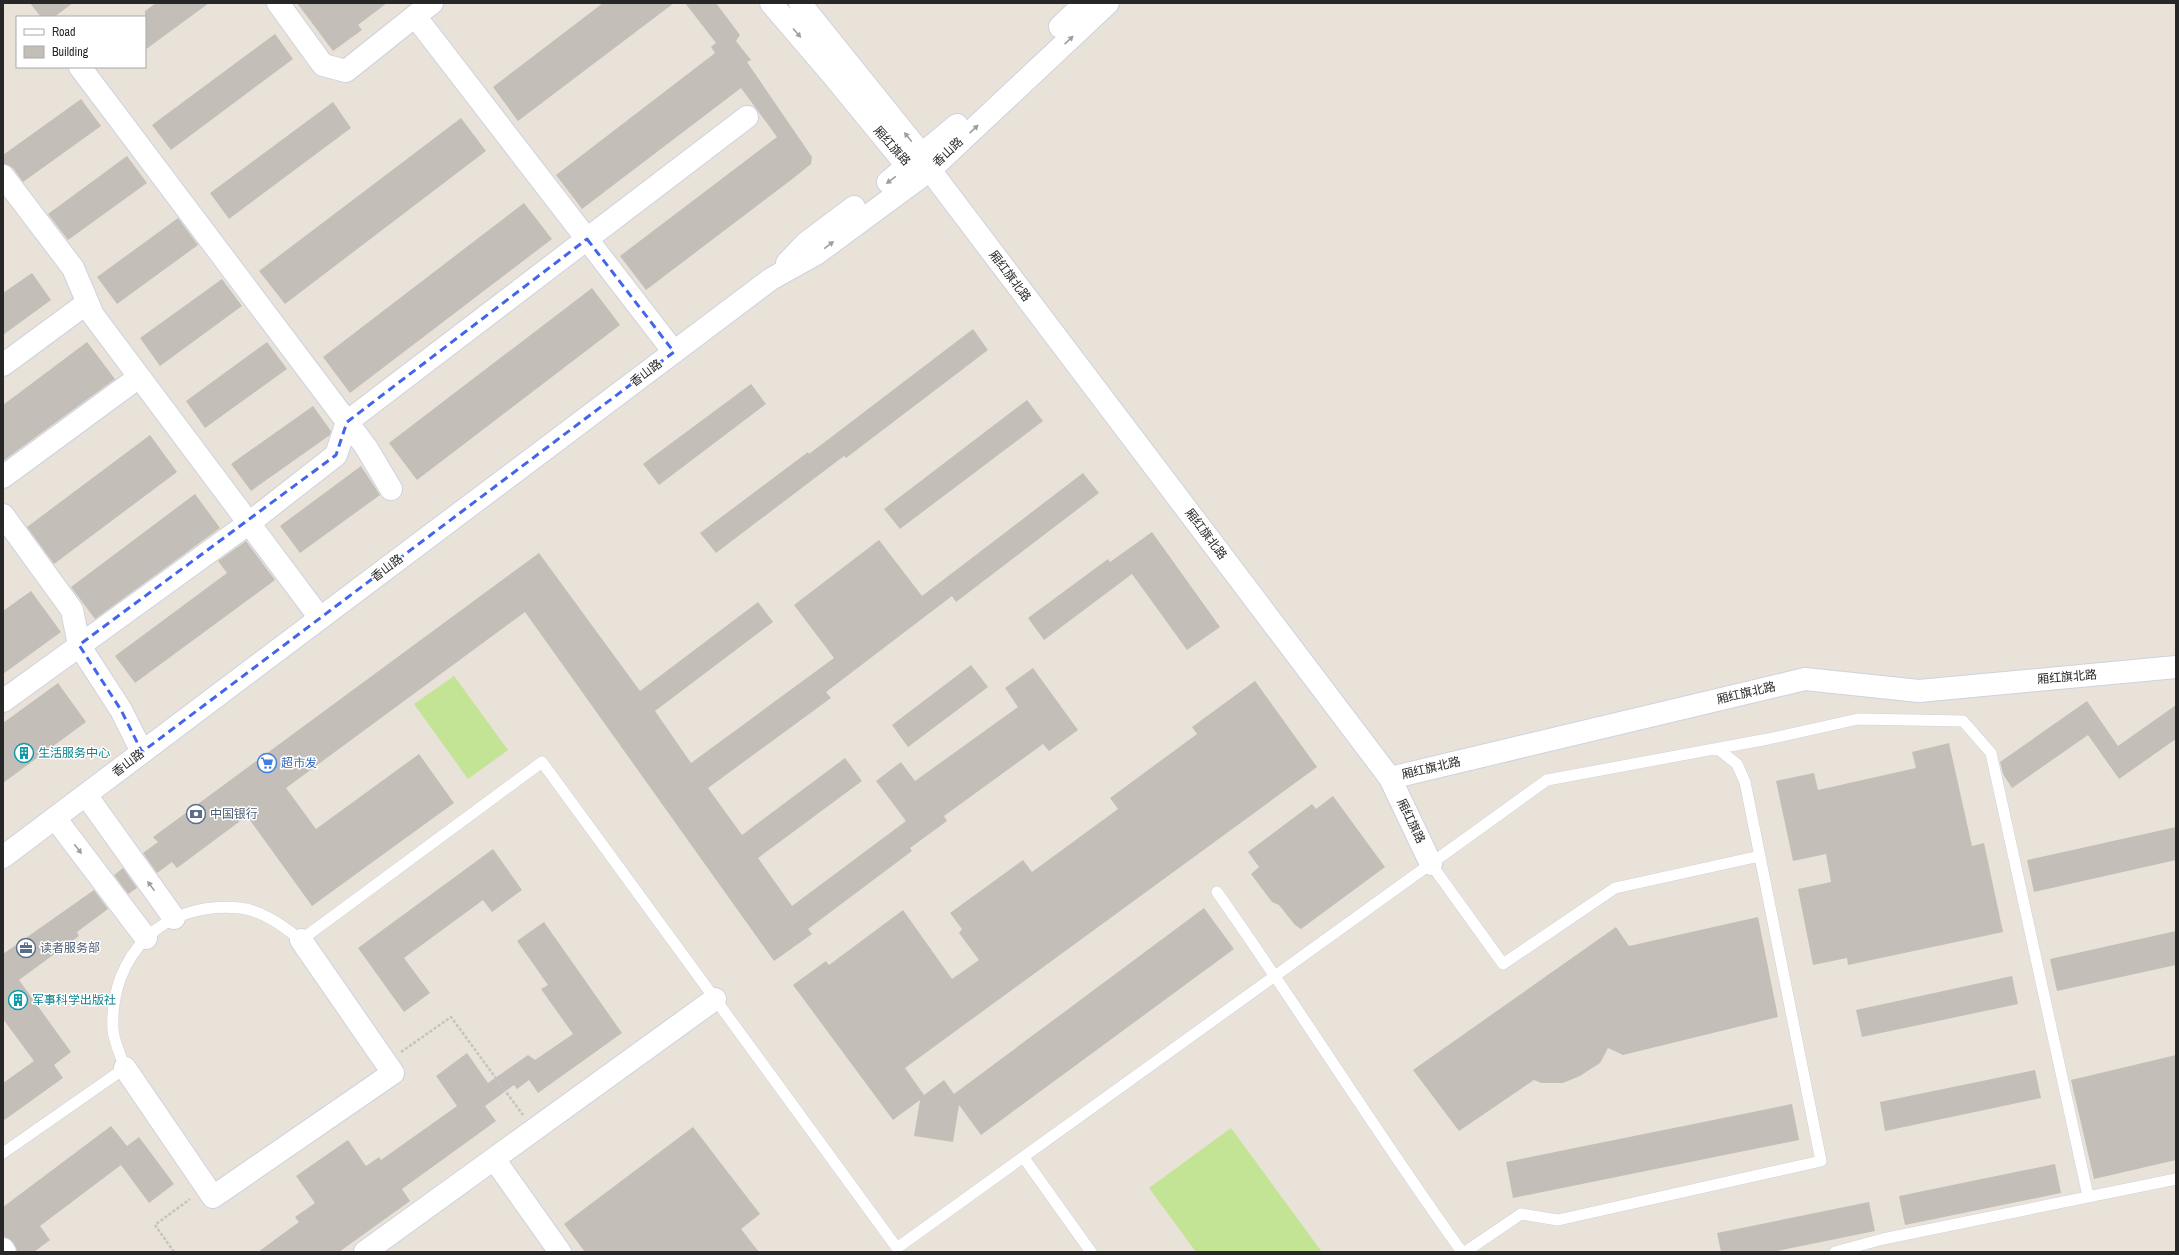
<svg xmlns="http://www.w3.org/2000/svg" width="2179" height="1255" font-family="'Archivo Narrow','Noto Sans SC',sans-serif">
<rect width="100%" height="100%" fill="#e9e2d9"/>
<path fill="#c3e395" d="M454,676L508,750L468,779L414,704Z
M1231,1128L1322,1252H1196L1149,1188Z"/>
<path fill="#c4beb9" d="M30,3H73L54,17H41Z
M156,3H209L145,50V11Z
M297,3H387L358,25L362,30L333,51Z
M603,3H674L518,121L493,87Z
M685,3H716L740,35L736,41L751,60L747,62L812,157L811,164L791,180L646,290L620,256L777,137L741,88L582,209L556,175L715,53L711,47L716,43Z
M275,34L293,59L171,150L152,125Z
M81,99L101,126L23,182L13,168L4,164L3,155Z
M333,102L351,128L229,219L210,193Z
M461,118L486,151L285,304L259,271Z
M127,156L147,183L68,240L48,214Z
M524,203L552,239L350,393L323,357Z
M178,218L198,245L117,304L97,277Z
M32,273L51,300L3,335V293Z
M222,279L242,306L160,366L140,338Z
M592,288L620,325L417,480L389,443Z
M973,329L988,350L846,458L844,456L716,553L700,533L808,452L809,454Z
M87,342L115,379L3,461V405Z
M267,342L287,369L205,428L186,401Z
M751,384L766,404L659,485L643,464Z
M1027,400L1043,421L900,529L884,509Z
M313,406L331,431L330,435L251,491L231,464Z
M150,435L177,472L54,564L27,527Z
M361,466L380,495L300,553L280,526Z
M1083,473L1099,493L956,602L952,596L826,692L831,698L708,788L742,835L845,758L862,781L758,858L792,906L906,821L876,781L901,762L915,781L1018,707L1005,688L1033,668L1078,730L1049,751L1043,744L944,816L947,821L910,848L912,851L808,929L812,934L774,961L525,612L286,788L316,829L419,754L454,803L312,906L247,816L177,868L172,862L157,873L143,853L158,842L153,837L539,553L640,691L758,602L773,622L655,711L691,763L834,658L794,605L879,540L922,596Z
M195,494L220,528L95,619L71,587Z
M1152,532L1220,627L1187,650L1132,574L1044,640L1028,618L1108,559L1110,562Z
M246,541L275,580L135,683L115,656L227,573L218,561Z
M31,591L61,632L3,674V611Z
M971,665L988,687L908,747L892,725Z
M1255,681L1317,767L905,1068L924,1095L944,1080L954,1094L1204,908L1234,949L981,1135L959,1105L953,1142L914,1136L920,1100L893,1120L793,985L826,961L829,965L903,910L952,979L979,960L959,933L962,929L950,913L1023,860L1032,872L1118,809L1110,798L1197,734L1192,727Z
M58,683L86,722L3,783V723Z
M2087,701L2118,746L2176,705V739L2119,779L2088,735L2012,788L2003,774L2000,762Z
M1949,743L1972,846L1984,843L2003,932L1848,965L1847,958L1813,965L1798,889L1831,882L1826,854L1793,861L1776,781L1814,773L1818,790L1916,768L1912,752Z
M1333,796L1385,867L1301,929L1295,925L1279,905L1272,902L1251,874L1259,867L1248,852L1312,804L1316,809Z
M2176,827V860L2034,892L2027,860Z
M493,849L522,890L492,912L483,900L404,958L430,993L404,1012L358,948Z
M123,868L137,888L128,894L114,875Z
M94,890L108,909L77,932L79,936L19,980L71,1052L54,1065L63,1078L3,1121V1083L34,1061L3,1019V954Z
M1758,917L1778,1017L1623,1055L1608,1048L1600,1063L1580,1076L1563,1083H1541L1534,1080L1459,1131L1413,1070L1616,927L1629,946Z
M544,922L622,1033L538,1093L529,1080L517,1089L514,1085L485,1106L496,1121L402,1189L410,1201L339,1252H258L299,1222L295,1217L315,1203L296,1176L348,1140L366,1166L379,1157L381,1160L457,1106L436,1076L467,1053L488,1083L528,1055L535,1060L573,1034L541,989L548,985L517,941Z
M2176,931V965L2057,991L2050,959Z
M2012,976L2018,1004L1862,1037L1856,1010Z
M2176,1055V1160L2094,1179L2071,1080Z
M2035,1070L2041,1098L1885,1131L1880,1102Z
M1792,1104L1799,1140L1513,1198L1506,1162Z
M111,1126L127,1146L139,1137L174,1184L149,1203L121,1165L40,1226L50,1240L34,1252H17L13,1242L3,1237V1207Z
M693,1127L760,1214L741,1229L759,1252H585L564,1224Z
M2055,1164L2061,1193L1905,1225L1899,1196Z
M1869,1202L1875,1231L1772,1252H1721L1717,1233Z"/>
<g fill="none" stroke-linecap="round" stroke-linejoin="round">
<defs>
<path id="lane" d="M1431,864L1503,964L1615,888L1760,856
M1217,892C1301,1011 1377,1134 1462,1252
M3,1153L125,1068C121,1056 114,1042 113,1030C109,955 164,900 240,908C264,911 283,926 301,940L542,762L897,1248L1547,780L1768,739L1858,719L1963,721L1991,753L2088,1196
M1024,1158L1091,1252
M1465,1252L1521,1214L1558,1220L1821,1161L1745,782L1737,764L1718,749
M1835,1252L1883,1239L2176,1179"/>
<path id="street" d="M278,3L323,65L346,71L415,16L674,352
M771,3L831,73L908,167L925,169
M800,3L922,155L930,170L1390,778L1805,679L1919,691L2176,667
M415,16L432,3
M80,67L366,447L391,489
M3,176L73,268L93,315L320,618
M3,365L87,303
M3,477L139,377
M3,515L72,610L79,645L121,710L142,752
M3,701L249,523L336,455L347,422L747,117
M1390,778L1431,864
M86,795L174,918
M55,818L146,938
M125,1068L213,1197L393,1073L301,940
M494,1159L560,1252
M3,1249L5,1252
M365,1252L715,999"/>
<path id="secondary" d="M1060,27L1085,3
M888,182L957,125
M787,263L806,243L854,207
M3,857L771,279L816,254L930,170L1108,3"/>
</defs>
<use href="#lane" stroke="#ced2df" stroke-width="12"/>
<use href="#street" stroke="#ced2df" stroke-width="24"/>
<use href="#secondary" stroke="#ced2df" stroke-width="24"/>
<path stroke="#c3c3c3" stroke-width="2.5" stroke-dasharray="3 2" stroke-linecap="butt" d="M401,1052L451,1017L523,1115
M174,1252L155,1225L190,1199"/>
<use href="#lane" stroke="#fff" stroke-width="11"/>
<use href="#street" stroke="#fff" stroke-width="22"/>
<use href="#secondary" stroke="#fff" stroke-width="22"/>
</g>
<defs><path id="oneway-solid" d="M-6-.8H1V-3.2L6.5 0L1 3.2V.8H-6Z"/></defs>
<g fill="#9e9e9e">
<use href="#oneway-solid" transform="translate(797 33) rotate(49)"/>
<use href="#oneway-solid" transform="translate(1069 40) rotate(-43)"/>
<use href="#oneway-solid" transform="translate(974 129) rotate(-43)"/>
<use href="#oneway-solid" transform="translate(908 137) rotate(-129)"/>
<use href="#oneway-solid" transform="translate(891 180) rotate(143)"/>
<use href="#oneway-solid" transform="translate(829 245) rotate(-37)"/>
<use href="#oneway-solid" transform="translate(78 849) rotate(53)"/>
<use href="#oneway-solid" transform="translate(151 886) rotate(-126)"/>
</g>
<path fill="none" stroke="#4265ec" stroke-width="3" stroke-dasharray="8 5" stroke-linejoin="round" d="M587,239L674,352L142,752L121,710L79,645L336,455L347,422Z"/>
<defs>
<symbol id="building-ring" viewBox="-11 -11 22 22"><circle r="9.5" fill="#fff" stroke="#0f9aa8" stroke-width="1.5"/><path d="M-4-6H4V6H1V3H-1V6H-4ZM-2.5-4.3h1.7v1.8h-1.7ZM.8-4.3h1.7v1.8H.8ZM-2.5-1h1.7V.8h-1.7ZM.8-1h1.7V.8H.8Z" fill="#0f9aa8"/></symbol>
<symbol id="supermarket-ring" viewBox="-11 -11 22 22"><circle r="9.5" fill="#fff" stroke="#3f7fe0" stroke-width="1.5"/><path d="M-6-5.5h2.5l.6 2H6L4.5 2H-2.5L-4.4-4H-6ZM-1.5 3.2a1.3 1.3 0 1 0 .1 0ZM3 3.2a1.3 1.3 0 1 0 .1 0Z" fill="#3f7fe0"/></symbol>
<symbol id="bank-ring" viewBox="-11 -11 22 22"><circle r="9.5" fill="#fff" stroke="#5c6f8a" stroke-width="1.5"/><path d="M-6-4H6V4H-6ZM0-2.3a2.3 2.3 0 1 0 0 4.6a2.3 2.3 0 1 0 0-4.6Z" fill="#5c6f8a"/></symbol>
<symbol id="office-ring" viewBox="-11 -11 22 22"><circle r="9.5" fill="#fff" stroke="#5c6f8a" stroke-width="1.5"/><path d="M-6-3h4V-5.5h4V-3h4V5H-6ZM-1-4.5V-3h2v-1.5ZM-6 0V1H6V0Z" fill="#5c6f8a"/></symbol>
</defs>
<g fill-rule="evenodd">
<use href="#building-ring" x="13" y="742" width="22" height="22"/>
<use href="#supermarket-ring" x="256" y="752" width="22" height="22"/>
<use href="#bank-ring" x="185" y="803" width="22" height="22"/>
<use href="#office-ring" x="15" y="937" width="22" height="22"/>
<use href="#building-ring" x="7" y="989" width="22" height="22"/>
</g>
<g text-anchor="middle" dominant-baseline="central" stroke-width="3" stroke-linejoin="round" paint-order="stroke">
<g font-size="12" fill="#272727" stroke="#fff">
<text transform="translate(892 146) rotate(48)">厢红旗路</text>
<text transform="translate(948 152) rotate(-43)">香山路</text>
<text transform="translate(1010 276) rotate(53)">厢红旗北路</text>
<text transform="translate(646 373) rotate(-37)">香山路</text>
<text transform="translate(1206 534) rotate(53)">厢红旗北路</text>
<text transform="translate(387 568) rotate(-37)">香山路</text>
<text transform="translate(2067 677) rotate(-5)">厢红旗北路</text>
<text transform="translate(1746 693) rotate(-13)">厢红旗北路</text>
<text transform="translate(128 763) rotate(-37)">香山路</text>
<text transform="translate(1431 768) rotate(-13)">厢红旗北路</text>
<text transform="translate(1411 821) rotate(64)">厢红旗路</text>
</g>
<g font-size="12" fill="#0d838f" stroke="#fff" text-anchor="start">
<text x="38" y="753">生活服务中心</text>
<text x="32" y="1000">军事科学出版社</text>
</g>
<g font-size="12" fill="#366cbe" stroke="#fff" text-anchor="start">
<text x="281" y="763">超市发</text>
</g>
<g font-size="12" fill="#4e5e75" stroke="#fff" text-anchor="start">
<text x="210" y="814">中国银行</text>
<text x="40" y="948">读者服务部</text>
</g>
</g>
<rect width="2179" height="1255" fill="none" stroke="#272727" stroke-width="8"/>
<rect x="16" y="16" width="130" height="52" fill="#ffffff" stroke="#a9a9a9"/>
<rect x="24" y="29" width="20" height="6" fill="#ffffff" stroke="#a9a9a9"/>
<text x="52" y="36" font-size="12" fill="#272727">Road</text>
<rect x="24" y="46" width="20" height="12" fill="#c4beb9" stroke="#a9a9a9"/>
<text x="52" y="56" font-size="12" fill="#272727">Building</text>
</svg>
